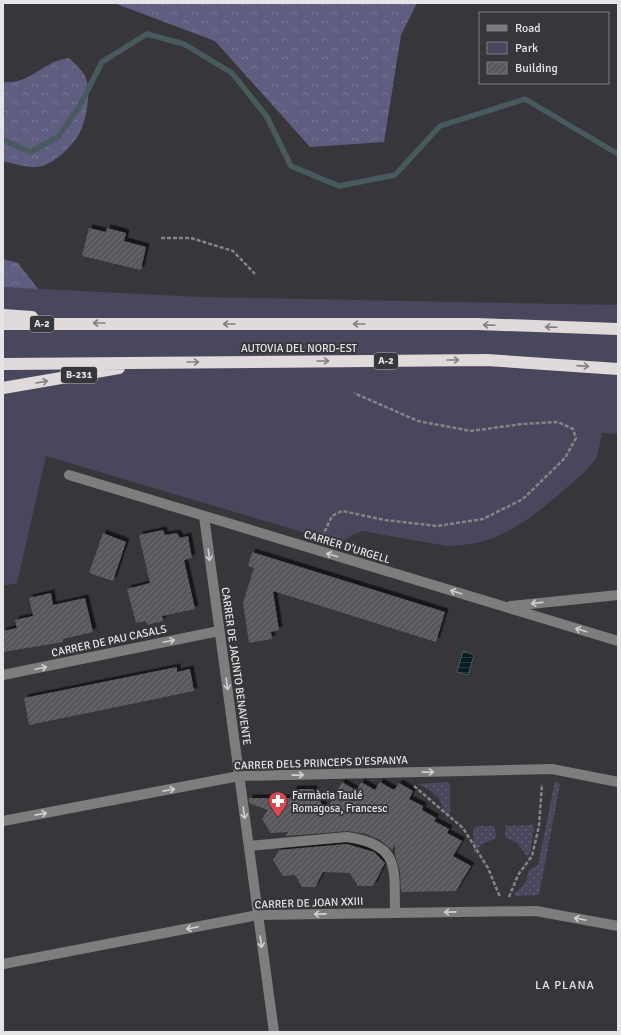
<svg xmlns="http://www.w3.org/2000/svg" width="621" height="1035" font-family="Signika,sans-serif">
<defs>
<pattern id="forest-crowns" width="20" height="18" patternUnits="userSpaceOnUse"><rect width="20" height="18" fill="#5f5d80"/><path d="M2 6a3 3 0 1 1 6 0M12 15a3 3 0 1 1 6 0" fill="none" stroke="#767492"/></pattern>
<pattern id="garden-dots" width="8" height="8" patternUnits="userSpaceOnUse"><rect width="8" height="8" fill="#49475d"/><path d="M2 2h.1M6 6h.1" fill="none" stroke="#636174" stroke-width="1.8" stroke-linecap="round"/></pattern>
<pattern id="water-rules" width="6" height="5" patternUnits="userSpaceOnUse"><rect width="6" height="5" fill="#031f22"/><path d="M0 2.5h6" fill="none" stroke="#283f42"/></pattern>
<pattern id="building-hatch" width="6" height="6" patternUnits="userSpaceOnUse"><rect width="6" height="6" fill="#58585c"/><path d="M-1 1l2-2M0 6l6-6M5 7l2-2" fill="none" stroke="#707073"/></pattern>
<filter id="shadow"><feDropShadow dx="3.5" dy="-3.5" stdDeviation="0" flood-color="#0009"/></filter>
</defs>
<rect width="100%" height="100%" fill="#37373b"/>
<path fill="#49475d" d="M3,287L201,297L618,305V434L602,433C600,441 599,453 595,460C587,471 574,481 564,490C528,521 497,546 447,546L362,531L354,534L339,543L46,456L17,583L3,586Z"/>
<path fill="url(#forest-crowns)" d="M114,3H417L401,35L384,142L310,147L215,41Z
M69,58C74,63 80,68 84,74C93,89 86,126 76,139C69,148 56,161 45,165C33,170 15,164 3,161V82C24,84 36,71 54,62C59,60 64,59 69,58Z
M3,259L18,263L38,289L3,287Z"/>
<path fill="url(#garden-dots)" d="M555,781L560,784L539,895L515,896L514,893C523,887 528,881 528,871L538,865Z
M448,782L450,784V816L447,818L439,798L430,790L418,784Z
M533,825L534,828L530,854L527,856L517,843L505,837L506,826Z
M476,826H494L496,836L494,839L482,844L474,854L473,829Z"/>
<path fill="url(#water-rules)" stroke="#475a5d" d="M463,651L474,655L468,675L457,672Z"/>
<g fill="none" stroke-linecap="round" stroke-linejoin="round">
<path stroke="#475a5d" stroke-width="5.5" d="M3,140L31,152L58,137L78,109L102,62L147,34L184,44L232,73L267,117L291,166L339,186L395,175L440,126L525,99L618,154"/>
</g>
<path fill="url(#building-hatch)" filter="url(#shadow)" d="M89,228L106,232L107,228L126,233L124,241L146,247L141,270L82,256Z
M163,530L165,535L177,533L180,538L188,536L192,558L184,560L195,609L162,616L163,621L147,625L146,621L136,623L127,589L150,583L139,535Z
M103,533L126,542L113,581L89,573Z
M252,552L445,612L436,642L273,591L279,630L271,632L272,639L249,643L243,603L254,568L248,566Z
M51,593L53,605L85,598L93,632L63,639V642L3,652V631L17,628L15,620L33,616L29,598Z
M177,667V672L190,669L194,691L29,725L24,698Z
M342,782L357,791L361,782L375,790L380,782L394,790L399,783L413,791L409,799L423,806L422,810L436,818L434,821L449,829L447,833L462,841L453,856L471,866L456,891L401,892L400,871L395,855V845L392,850L380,840L366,834L348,831L286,836L288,832L271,833L262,819L268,810L249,803V798H290L294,789H313L326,811Z
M347,844L374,852L385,863L373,886H358L350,873L323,872L315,887H302L295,875L283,876L273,860L279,850Z"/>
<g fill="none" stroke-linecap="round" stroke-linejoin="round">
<path stroke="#858588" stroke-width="2.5" stroke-dasharray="4 2" stroke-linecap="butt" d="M161,238H191L233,251L255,274
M322,537L332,516L342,511L385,520L437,526L483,519L523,499L565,458L576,438L573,429L558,422L522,424L471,431L418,421L354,393
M414,786L463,828L488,868L500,897
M509,897L518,875L532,856L539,826L542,784"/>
<path stroke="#7e7c7c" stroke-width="10" d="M69,475L618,641
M204,516L274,1032
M511,606L618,595
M3,675L219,631
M3,821L239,776L552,769L618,782
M249,846L347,837C401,845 394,868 395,913
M3,964L258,915L536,911L618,926"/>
<path stroke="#e0dadb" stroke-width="12" d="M3,315L32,317
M3,324H477L618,329
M3,364L487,360L618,369
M3,388L119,368"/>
</g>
<defs><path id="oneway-shaft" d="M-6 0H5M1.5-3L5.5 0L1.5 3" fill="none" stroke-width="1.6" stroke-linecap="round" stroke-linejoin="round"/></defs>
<g stroke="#838083">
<use href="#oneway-shaft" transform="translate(99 323) rotate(-180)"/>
<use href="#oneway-shaft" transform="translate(229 324) rotate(-180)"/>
<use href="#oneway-shaft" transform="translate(359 324) rotate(-180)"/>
<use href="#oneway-shaft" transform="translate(489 325) rotate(-178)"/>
<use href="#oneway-shaft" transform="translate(551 327) rotate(-178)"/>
<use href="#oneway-shaft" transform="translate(453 360)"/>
<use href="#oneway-shaft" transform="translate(323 361)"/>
<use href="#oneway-shaft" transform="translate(193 362)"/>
<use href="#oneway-shaft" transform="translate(583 366) rotate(4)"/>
<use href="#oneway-shaft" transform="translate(42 382) rotate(-10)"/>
</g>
<g stroke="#d0d0d2">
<use href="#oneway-shaft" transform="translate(209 555) rotate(82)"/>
<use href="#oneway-shaft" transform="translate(332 555) rotate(-163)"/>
<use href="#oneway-shaft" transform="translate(456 592) rotate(-163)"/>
<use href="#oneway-shaft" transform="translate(537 603) rotate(174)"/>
<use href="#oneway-shaft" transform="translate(581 630) rotate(-163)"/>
<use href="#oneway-shaft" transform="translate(169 641) rotate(-12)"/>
<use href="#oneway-shaft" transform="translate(41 668) rotate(-12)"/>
<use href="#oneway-shaft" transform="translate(227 684) rotate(82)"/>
<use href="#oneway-shaft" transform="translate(428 772) rotate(-1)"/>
<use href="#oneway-shaft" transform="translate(298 775) rotate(-1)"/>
<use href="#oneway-shaft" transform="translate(169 790) rotate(-11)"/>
<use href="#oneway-shaft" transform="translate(244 813) rotate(82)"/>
<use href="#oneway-shaft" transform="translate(41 814) rotate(-11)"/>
<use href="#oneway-shaft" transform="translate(450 912) rotate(179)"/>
<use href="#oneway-shaft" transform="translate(320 914) rotate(179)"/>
<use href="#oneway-shaft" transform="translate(580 919) rotate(-169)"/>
<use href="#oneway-shaft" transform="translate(192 928) rotate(169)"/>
<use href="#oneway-shaft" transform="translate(261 942) rotate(82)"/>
</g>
<defs>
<symbol id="pharmacy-pin" viewBox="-11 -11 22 30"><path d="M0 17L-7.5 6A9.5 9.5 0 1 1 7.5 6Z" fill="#e0444e" stroke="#37373b"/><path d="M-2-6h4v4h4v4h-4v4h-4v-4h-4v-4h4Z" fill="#fff"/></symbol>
</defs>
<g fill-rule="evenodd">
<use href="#pharmacy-pin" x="267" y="790" width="22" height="30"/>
</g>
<g text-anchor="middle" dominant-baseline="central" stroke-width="4" stroke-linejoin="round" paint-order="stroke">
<g fill="#37373b" stroke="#b1b1b3" stroke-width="1">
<rect x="30" y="316" width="24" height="16" rx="3"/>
<rect x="374" y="353" width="24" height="16" rx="3"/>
<rect x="61" y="367" width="36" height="16" rx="3"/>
</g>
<g font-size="10" font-weight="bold" fill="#e5e5e7">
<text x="42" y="324">A-2</text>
<text x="386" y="361">A-2</text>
<text x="79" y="375">B-231</text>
</g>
<g font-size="11" fill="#e5e5e7" stroke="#37373b">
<text x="299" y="348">AUTOVIA DEL NORD-EST</text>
<text transform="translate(347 547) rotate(17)">CARRER D'URGELL</text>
<text transform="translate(109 641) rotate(-12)">CARRER DE PAU CASALS</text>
<text transform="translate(236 666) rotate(82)">CARRER DE JACINTO BENAVENTE</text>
<text transform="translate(321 763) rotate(-2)">CARRER DELS PRINCEPS D'ESPANYA</text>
<text transform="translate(309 903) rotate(-2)">CARRER DE JOAN XXIII</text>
</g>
<g font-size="11" fill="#e5e5e7" stroke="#37373b" text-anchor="start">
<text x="292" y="795">Farmàcia Taulé<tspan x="292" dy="13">Romagosa, Francesc</tspan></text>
</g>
<g font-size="12" letter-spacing="1" fill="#e5e5e7" stroke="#37373b">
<text x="565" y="985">LA PLANA</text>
</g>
</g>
<rect width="621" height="1035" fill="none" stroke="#e5e5e7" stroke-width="8"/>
<rect x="479" y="12" width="130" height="72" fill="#37373b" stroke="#7d7d80"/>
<rect x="487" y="25" width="20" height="6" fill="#7e7c7c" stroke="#7d7d80"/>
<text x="515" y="32" font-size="12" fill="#e5e5e7">Road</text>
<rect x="487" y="42" width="20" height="12" fill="#49475d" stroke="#7d7d80"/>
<text x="515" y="52" font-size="12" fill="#e5e5e7">Park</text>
<rect x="487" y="62" width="20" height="12" fill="url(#building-hatch)" stroke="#7d7d80"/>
<text x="515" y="72" font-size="12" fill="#e5e5e7">Building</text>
</svg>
